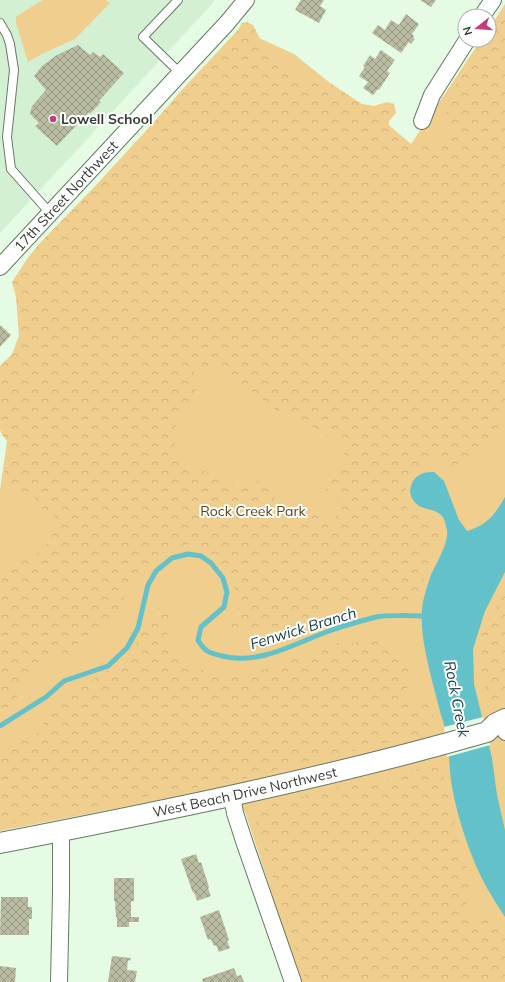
<svg xmlns="http://www.w3.org/2000/svg" width="505" height="982" font-family="Mulish,sans-serif">
<defs>
<pattern id="forest-crowns" width="20" height="18" patternUnits="userSpaceOnUse"><rect width="20" height="18" fill="#efce8e"/><path d="M2 6a3 3 0 1 1 6 0M12 15a3 3 0 1 1 6 0" fill="none" stroke="#ceb27b"/></pattern>
<pattern id="building-cross-hatch" width="8" height="8" patternUnits="userSpaceOnUse"><rect width="8" height="8" fill="#b9bca1"/><path d="M0 0l8 8M0 8l8-8" fill="none" stroke="#979a84"/></pattern>
</defs>
<rect width="100%" height="100%" fill="#e5fbe3"/>
<path fill="#d4f0d3" d="M0,0H214L212,4L0,233Z"/>
<path fill="#efce8e" d="M43,0H106L110,3L75,39L42,54L28,62L16,23V17L25,11Z
M505,4V982H301L245,812L217,789L0,831V490L13,399L37,323L24,264L239,29L294,54L340,91L378,116L411,144L481,40H489V29Z"/>
<path fill="url(#forest-crowns)" fill-rule="evenodd" d="M505,6V408L498,427L483,448L466,461L451,466L436,460L431,461L417,469L407,482L404,498L407,509L411,512L437,520L442,532L427,565L423,587L417,597L410,601L389,599L343,602L335,604L309,619L292,625L220,633L216,631V628C223,622 234,616 238,607C244,596 219,561 210,552C203,545 189,542 179,546C159,554 138,572 127,591C122,599 120,611 113,618C103,630 86,636 74,647C70,650 67,655 64,658L44,662L32,671L8,711L0,715V570C11,567 28,559 37,554C45,548 64,524 54,515C50,511 43,509 38,507L34,497L15,491L4,476L5,468L14,449L2,435L0,430V366L12,354L19,336L16,297L12,282L27,259L39,244L139,141L179,93L238,30L242,23L247,22L253,25L262,43L279,67L295,78L308,82L330,83L362,104L374,106L387,102L394,104L396,113L389,121V126L407,146H423L442,140L449,133L447,110L451,93L482,40H489V30ZM204,366L218,367L280,413L315,428L342,445C343,450 346,458 344,463C339,472 316,476 326,489C330,495 337,497 342,504L341,511L332,520H326L318,511L302,514L294,513L279,507L275,500V485C261,473 257,486 244,485C238,485 191,467 186,463C182,460 178,456 175,452L174,437L177,419L198,386L194,375V370Z
M505,594V704L499,706L491,703C485,688 475,648 481,633C483,627 489,621 493,615C497,608 499,601 505,594Z
M167,603L169,604L171,612L167,634L171,646L187,663L213,674L236,676L248,674L286,663L342,641L354,643L370,638H381L387,647L399,655L409,670V679L405,695L408,705L417,707L427,704L430,706L434,719L430,728L416,735L238,780L80,809L0,825V749C12,743 34,739 42,729C44,726 44,723 43,720L47,715L100,674L119,665L127,659L158,607Z
M442,764L443,767L442,774L446,784L450,808L468,874V885L465,917L469,921L492,918L498,919L501,924L505,932V982H306L253,814L252,811L254,808L370,780L392,779L409,771Z"/>
<path fill="#63c1c9" d="M434,472L444,481L459,520L467,531C487,525 495,515 505,497V572L485,611L473,649L474,684L492,758L497,795L505,830V917C499,908 493,898 487,888C471,859 458,820 452,787C448,763 450,738 441,715C433,682 417,634 423,602C425,593 428,583 431,575C436,564 449,543 447,530C446,526 445,519 442,516C431,505 418,513 411,496C409,491 411,485 413,481C419,473 425,472 434,472Z"/>
<path fill="#e5fbe3" d="M483,717L490,745L447,757L444,727Z"/>
<g fill="none" stroke-linecap="round" stroke-linejoin="round">
<path stroke="#63c1c9" stroke-width="5" d="M0,726L46,697L64,681L108,666L127,648L138,628L148,585L156,571L172,558L188,554L201,556L211,563L223,578L227,592L224,607L201,627L198,640C204,651 209,653 222,656C260,666 297,642 332,630C346,625 361,621 376,617C385,615 418,615 427,617"/>
</g>
<path fill="url(#building-cross-hatch)" d="M301,0H324L320,6L326,10L319,23L295,10Z
M420,0H436L431,7Z
M406,14L419,24L412,34L414,36L413,38L415,39L411,44L409,42L401,53L372,33L378,25L385,30L391,20L399,25Z
M78,45L90,55L93,52L100,57L103,54L124,73L99,101L101,102L90,114L89,112L57,146L35,126L39,123L30,114L32,106L46,90L34,76L42,66L57,55Z
M381,50L395,60L387,71L390,73L379,90L378,89L373,95L363,88L368,82L359,76L365,67L363,66L370,55L375,59Z
M0,325L11,335L0,347Z
M196,854L199,863L201,862L209,887L208,888L211,896L197,901L194,892L193,893L181,859Z
M114,878H134V901H131V917H139V922H129V927H117V917H116L115,901H114Z
M1,897H28V907H32V919H29V935H0Z
M219,910L229,940L227,941L230,948L219,952L216,945L214,946L211,939L208,940L200,917Z
M112,956L131,958L130,961L128,960L127,970L137,971L135,982H108Z
M0,966L16,968L15,982H0Z
M234,968L237,976L241,975L244,982H203L202,979Z"/>
<g fill="none" stroke-linecap="round" stroke-linejoin="round">
<defs>
<path id="service" d="M178,0L143,37L180,73
M0,23L7,35L10,44L14,70L7,137L11,169L50,213"/>
<path id="pedestrian" d="M504,733L505,734"/>
<g id="minor">
<path d="M482,16L493,0"/>
<path d="M422,121L432,95L467,40"/>
<path id="s1" d="M0,267L227,23L246,0"/>
<path d="M232,796L235,813L244,841L293,982"/>
<path d="M59,982L61,894V831"/>
</g>
<g id="tertiary">
<path id="s2" d="M0,843C164,811 327,778 487,732L495,724L505,719"/>
</g>
</defs>
<use href="#service" stroke="#667965" stroke-width="10"/>
<use href="#pedestrian" stroke="#667965" stroke-width="14"/>
<use href="#minor" stroke="#667965" stroke-width="18"/>
<use href="#tertiary" stroke="#667965" stroke-width="22"/>
<use href="#service" stroke="#fff" stroke-width="8"/>
<use href="#pedestrian" stroke="#fff" stroke-width="12"/>
<use href="#minor" stroke="#fff" stroke-width="16"/>
<use href="#tertiary" stroke="#fff" stroke-width="20"/>
</g>
<circle fill="#c33d7e" stroke="#fff" stroke-width="1.5" cx="53" cy="119" r="4"/>
<g text-anchor="middle" dominant-baseline="central" stroke-width="4" stroke-linejoin="round" paint-order="stroke">
<g font-size="14" font-weight="bold" fill="#353d34" stroke="#fff" text-anchor="start">
<text x="61" y="119">Lowell School</text>
</g>
<g font-size="14" fill="#353d34" stroke="#fff">
<text stroke="none"><textPath href="#s1" startOffset="97">17th Street Northwest</textPath></text>
<text stroke="none"><textPath href="#s2" startOffset="250">West Beach Drive Northwest</textPath></text>
</g>
<g font-size="14" fill="#5c4513" stroke="#fff">
<text x="253" y="511">Rock Creek Park</text>
</g>
<g font-size="15" font-style="italic" fill="#164246" stroke="#fff">
<text transform="translate(303 628) rotate(-17)">Fenwick Branch</text>
<text transform="translate(457 699) rotate(79)">Rock Creek</text>
</g>
</g>
<g transform="translate(477 28) rotate(253)"><circle r="19" fill="#ffffff" stroke="#aeb1ae"/>
<path d="M0-3L7 15L0 10L-7 15Z" fill="#c33d7e"/>
<text y="-6" font-size="11" font-weight="bold" text-anchor="middle" fill="#353d34">N</text>
</g>
</svg>
